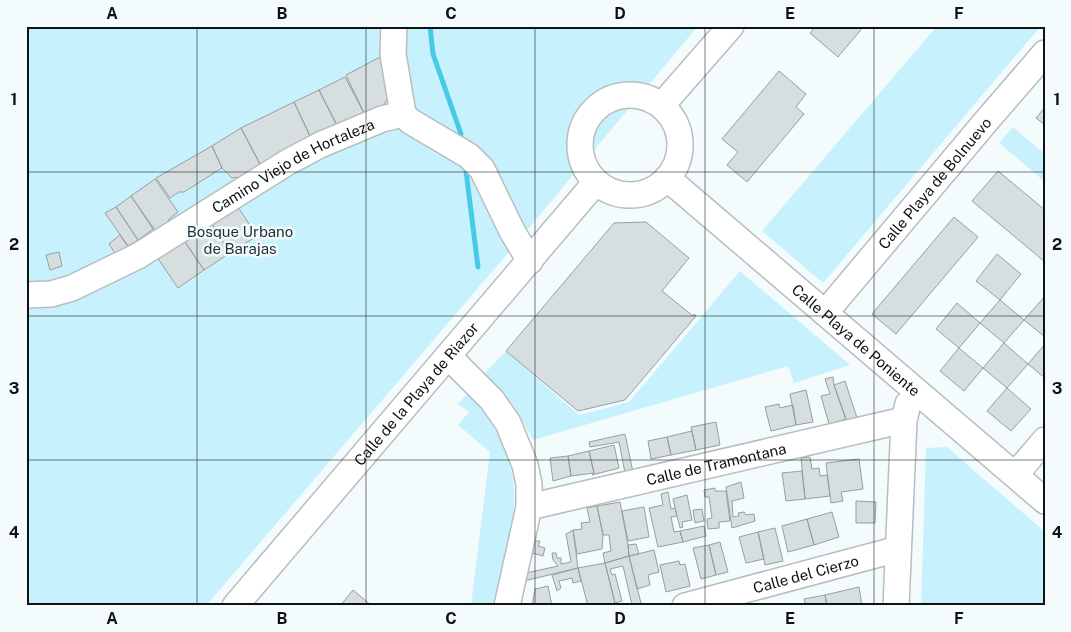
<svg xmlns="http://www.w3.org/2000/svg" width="1071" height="632" font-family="'Public Sans',sans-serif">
<rect width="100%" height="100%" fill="#f4fbfc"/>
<path fill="#c7f2fd" d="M26,26H698L513,247L206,606H26Z
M937,26H1041L823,283L762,231Z
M1013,127L1045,154V182L999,143Z
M740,271L850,365L794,383L788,366L533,440L514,406L485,373L506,351L579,415L629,402Z
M467,394C504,430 521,475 512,527C507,553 498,579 495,606H471L490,452L458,425L469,412L458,404Z
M947,447L1045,532V606H921L926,448Z"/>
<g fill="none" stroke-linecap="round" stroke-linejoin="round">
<path stroke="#48cae6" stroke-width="5" d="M430,26L433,54L461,134
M466,171L478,267"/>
</g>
<path fill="#d7dedf" stroke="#979e9f" d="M816,26H864L838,57L810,33Z
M380,57L389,96L382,108L365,115L346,75Z
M779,71L806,94L796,107L804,114L747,182L727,165L738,152L722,139Z
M345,77L365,115L338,127L319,90Z
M319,90L337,126L311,138L294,102Z
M294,102L311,138L261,166L241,128Z
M1045,107V125L1036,118Z
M241,128L261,166L240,177L232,178L222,168L212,146Z
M212,146L222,168L184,192H179L170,198L156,178Z
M998,171L1045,210V262L972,201Z
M155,179L178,212L168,220L172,225L168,228L163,225L155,230L131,196Z
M131,196L153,229L138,240L116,207Z
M236,204L257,236L230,253L210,221Z
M116,207L138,240L128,246L105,213Z
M954,217L978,237L896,334L872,314Z
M210,221L230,253L204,270L183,239Z
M646,222L689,258L662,291L693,316L694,314L696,316L625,400L578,411L506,351L614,223Z
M120,235L130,250L118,258L109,244Z
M183,239L204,270L178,288L157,257Z
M59,252L62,266L50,270L46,255Z
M997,254L1021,274L1000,300L976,281Z
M1045,296V337L1024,320Z
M1000,300L1024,320L1004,343L980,323Z
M957,303L980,323L959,348L936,329Z
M1004,343L1028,364L1007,388L983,368Z
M1045,344V378L1028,364Z
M959,348L983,368L964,391L940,371Z
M833,377L834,385L846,419L829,424L821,396L830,394L825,379Z
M845,381L859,424L848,426L834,385Z
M1007,388L1031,409L1011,431L987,411Z
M806,390L813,422L796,425L790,394Z
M779,404L780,408L793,405L796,425L771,431L765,407Z
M716,422L720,445L696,450L691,427Z
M692,431L696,450L671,455L667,437Z
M625,434L634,477L626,478L619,442L590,447L589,442Z
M667,437L671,455L651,459L648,441Z
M614,445L619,468L592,475L594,473L589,451Z
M589,451L594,473L571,476L568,456Z
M568,456L571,476L553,481L550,458Z
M810,457L812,469L819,468L820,476L827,475L830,496L805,499L801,458Z
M859,459L863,489L841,492L843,501L831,503L826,463Z
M802,471L805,499L786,501L782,473Z
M741,482L744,498L732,501L733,517L739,516L738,513L744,512L746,515L754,514L755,521L732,528L726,487Z
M715,488V491H726L730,521L719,522V528L708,529L707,519L712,518L709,497H705L704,490Z
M668,492L671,509L675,508L677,516L671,517L674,532L680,531L683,542L658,547L649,508L663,505L661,494Z
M687,495L692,520L682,522L683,527L680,528L673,499Z
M856,501L876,502L875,523H856Z
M620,502L628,545L629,556L605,563L603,553L611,551L609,535H603L597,506Z
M597,506L603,535L602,549L577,554L573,530L582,529L581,523L590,522L587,508Z
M644,507L649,537L628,541L622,511Z
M702,509L704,521L695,523L693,510Z
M832,512L839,537L814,545L807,519Z
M807,519L814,545L788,552L782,526Z
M704,526L706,536L683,542L680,531Z
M775,528L783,561L765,565L758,532Z
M573,530L578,568L524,581L526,573L558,566L553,560L552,553H556L557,558H561V564L571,562L566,534Z
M758,532L764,559L746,563L739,537Z
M535,541H540L538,546L545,548L543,556L532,553Z
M720,542L728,572L716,575L709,545Z
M636,544L639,554L629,556L628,545Z
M709,545L716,575L701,579L693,548Z
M654,550L659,572L648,575L650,585L637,589L629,556Z
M629,556L641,603L632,605L623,566L610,569L612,575L615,574L622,601L615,603L605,563Z
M679,561L680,565L685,564L690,586L666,592L660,565Z
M605,563L615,603L606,606H588L578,568Z
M578,568L581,581L573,583L572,578L559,581L561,588L557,591L552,575Z
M548,586L552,606H532L535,589Z
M859,587L862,606H827L825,595Z
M353,590L372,606H340Z
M825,595L827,606H806L804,599Z"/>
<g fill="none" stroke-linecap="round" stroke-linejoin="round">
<defs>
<g id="minor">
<circle cx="630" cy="145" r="50"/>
<path d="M662,105L731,26"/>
<path d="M403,114L410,121L469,156L482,169L512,231L530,261"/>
<path id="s1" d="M667,178L1045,501"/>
<path id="s2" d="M26,295L51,294L72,288L138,256L288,162L320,145L382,119L403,114L393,54L394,26"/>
<path id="s3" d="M825,313L988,119L1045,53"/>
<path d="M448,356L492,400L508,423L525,465L529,484V507L507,606"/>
<path d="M1015,475L1045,440"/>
<path id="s4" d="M529,507L904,420"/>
<path id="s5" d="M235,606L596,182"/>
<path id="s6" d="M685,606L898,549"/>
<path d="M896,606L904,420L908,404"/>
</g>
</defs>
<use href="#minor" stroke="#b7bebf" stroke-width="28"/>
<use href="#minor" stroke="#fff" stroke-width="25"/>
</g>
<path fill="none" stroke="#0f1212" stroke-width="1" stroke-opacity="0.55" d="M197,26V606M366,26V606M535,26V606M705,26V606M874,26V606M26,172H1045M26,316H1045M26,460H1045"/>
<g text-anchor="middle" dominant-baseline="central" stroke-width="5" stroke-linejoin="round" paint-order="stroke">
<g font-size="15" fill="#0f1212" stroke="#f4fbfc">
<text stroke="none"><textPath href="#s2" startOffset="300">Camino Viejo de Hortaleza</textPath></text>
<text stroke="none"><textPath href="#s3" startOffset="170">Calle Playa de Bolnuevo</textPath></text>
<text stroke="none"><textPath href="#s1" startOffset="249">Calle Playa de Poniente</textPath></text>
<text stroke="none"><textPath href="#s5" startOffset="279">Calle de la Playa de Riazor</textPath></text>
<text stroke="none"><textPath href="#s4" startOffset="192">Calle de Tramontana</textPath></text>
<text stroke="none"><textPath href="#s6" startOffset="125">Calle del Cierzo</textPath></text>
</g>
<g font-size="15" fill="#1b3137" stroke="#f4fbfc">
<text x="240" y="231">Bosque Urbano<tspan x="240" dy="17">de Barajas</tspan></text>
</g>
</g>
<rect width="1071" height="632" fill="none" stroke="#f4fbfc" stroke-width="55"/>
<rect x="28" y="28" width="1016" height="576" fill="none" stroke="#0f1212" stroke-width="2"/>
<g font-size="16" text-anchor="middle" font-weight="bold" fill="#0f1212">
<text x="112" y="19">A</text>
<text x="282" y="19">B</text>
<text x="451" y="19">C</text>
<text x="620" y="19">D</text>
<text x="790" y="19">E</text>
<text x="959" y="19">F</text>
<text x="14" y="105">1</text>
<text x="1057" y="105">1</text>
<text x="14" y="250">2</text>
<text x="1057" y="250">2</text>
<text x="14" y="394">3</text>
<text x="1057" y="394">3</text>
<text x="14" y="538">4</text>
<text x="1057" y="538">4</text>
<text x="112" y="624">A</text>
<text x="282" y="624">B</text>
<text x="451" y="624">C</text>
<text x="620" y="624">D</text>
<text x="790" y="624">E</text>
<text x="959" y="624">F</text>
</g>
</svg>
